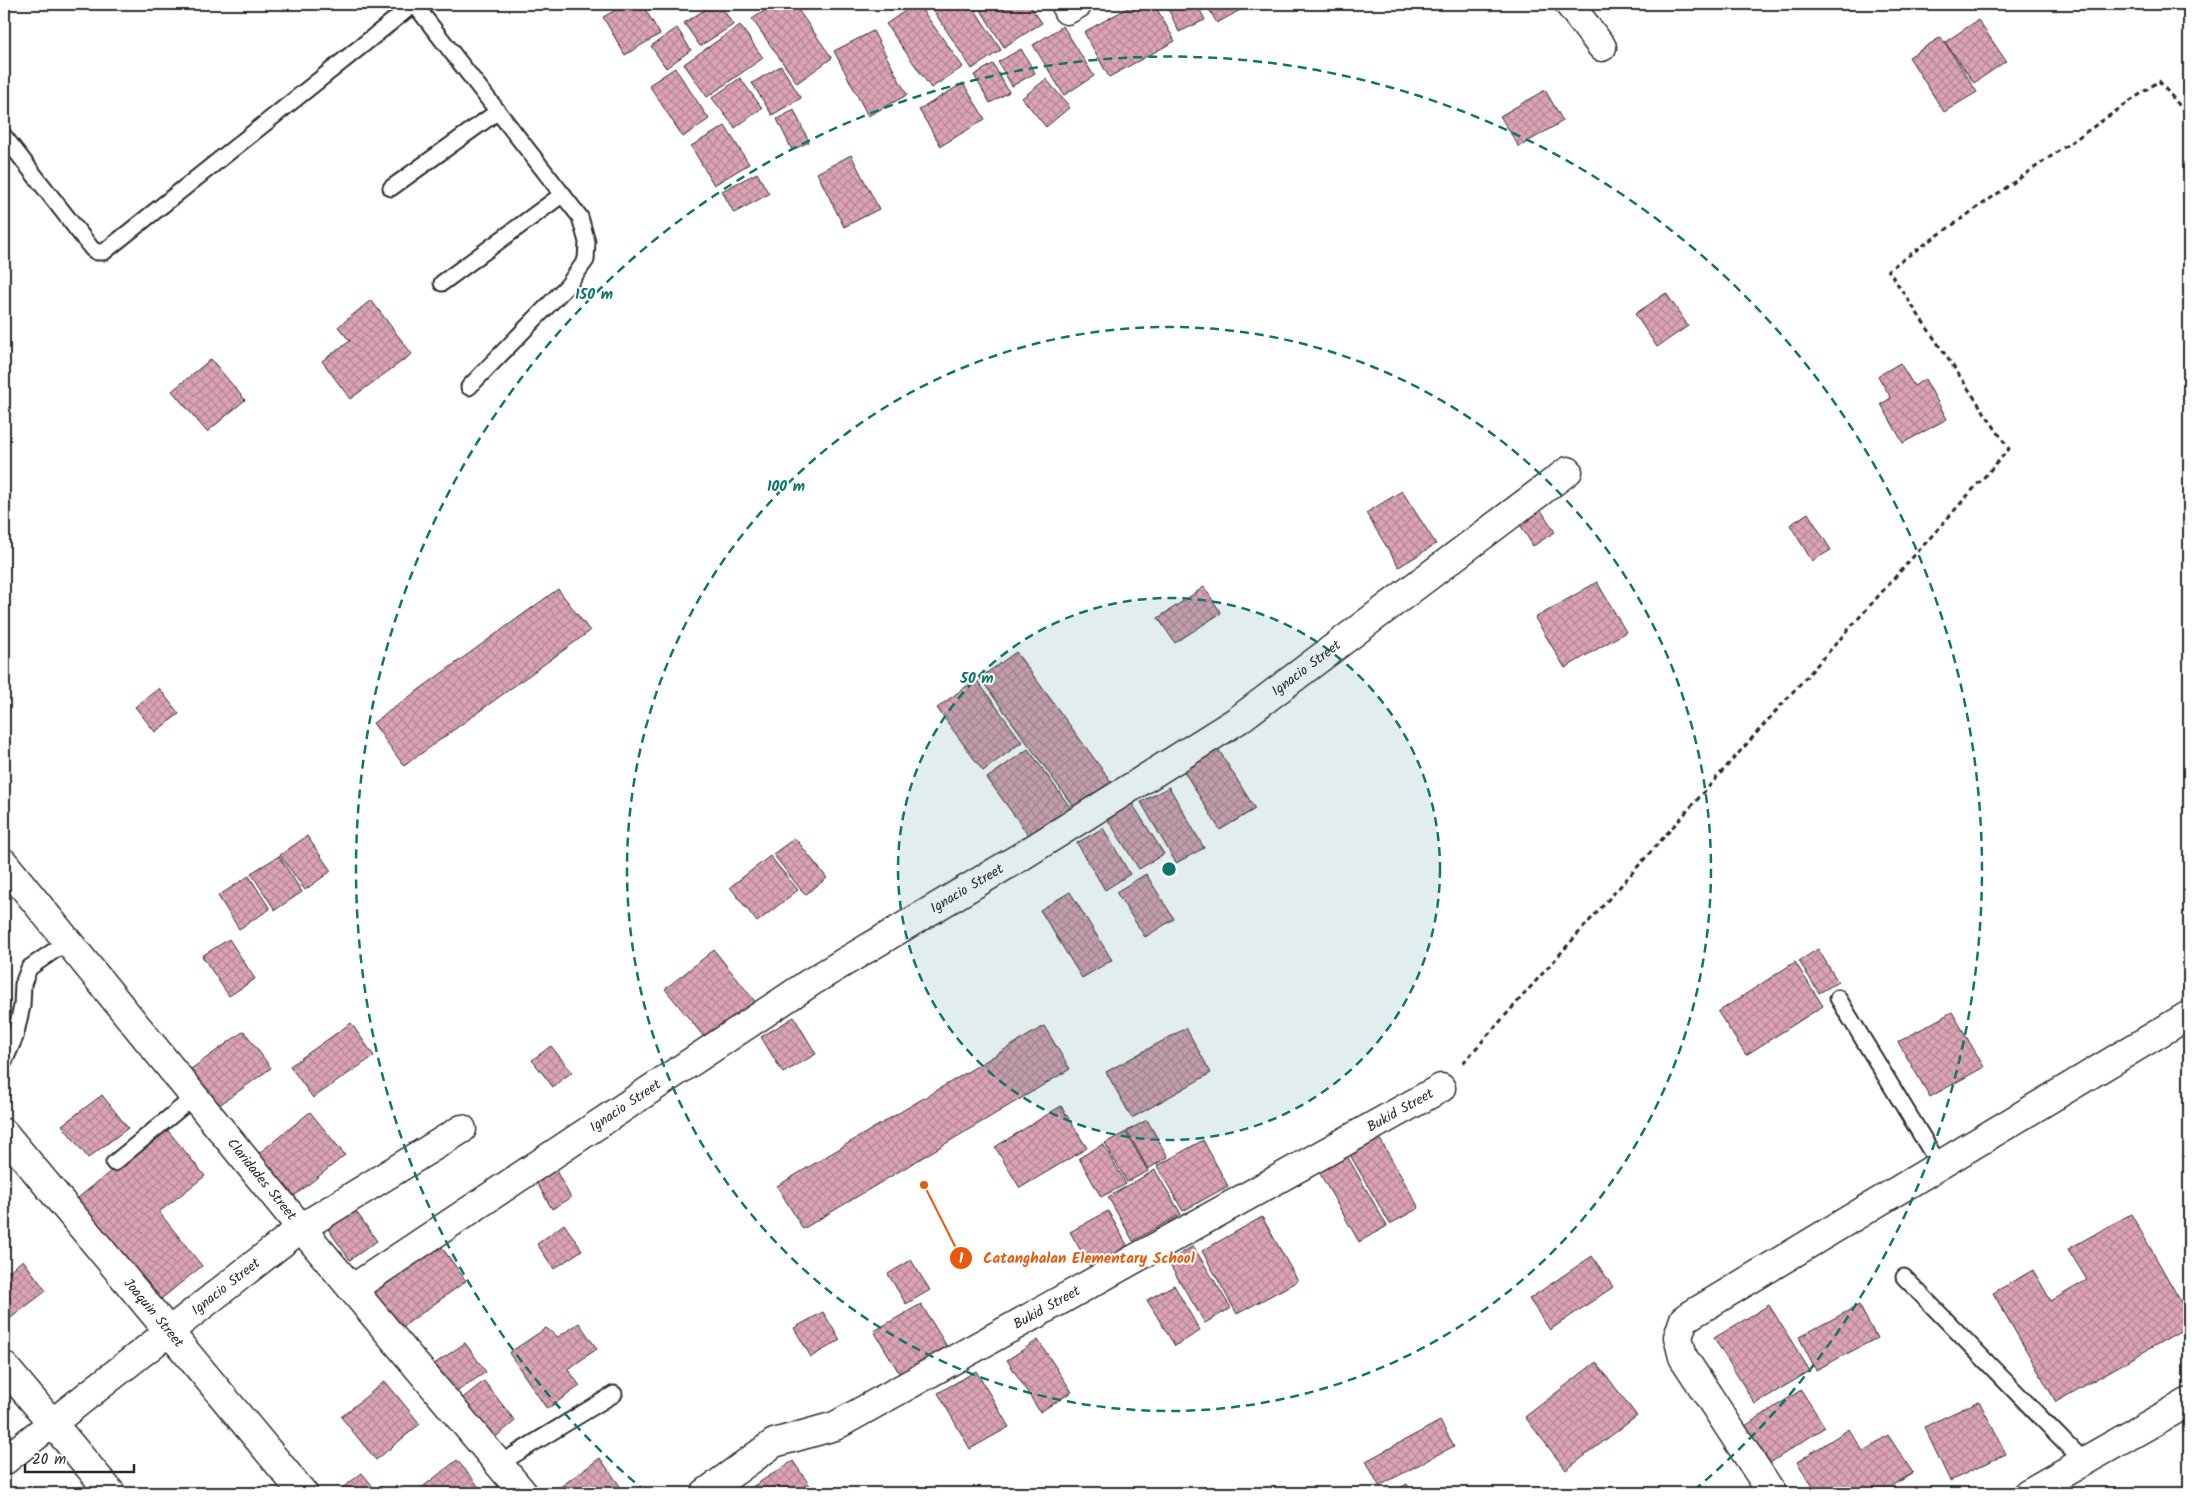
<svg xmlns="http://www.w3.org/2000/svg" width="2193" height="1497" font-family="Kalam,sans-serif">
<defs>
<pattern id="building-cross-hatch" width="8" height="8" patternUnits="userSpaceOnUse" patternTransform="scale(1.25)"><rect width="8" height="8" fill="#dca4b4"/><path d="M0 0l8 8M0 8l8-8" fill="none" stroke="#b38693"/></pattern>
</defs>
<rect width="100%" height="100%" fill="#fff"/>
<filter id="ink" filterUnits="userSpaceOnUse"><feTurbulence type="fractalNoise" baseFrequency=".02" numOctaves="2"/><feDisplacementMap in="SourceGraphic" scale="10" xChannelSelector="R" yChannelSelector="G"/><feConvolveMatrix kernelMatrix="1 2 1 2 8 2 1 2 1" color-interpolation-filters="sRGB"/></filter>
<g filter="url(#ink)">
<path fill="url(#building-cross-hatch)" stroke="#2b2b2b" d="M627,4H642L660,34L625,55L603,17Z
M714,4H720L733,25L700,46L684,23Z
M775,4H794L832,58L797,83L752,19Z
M915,4H918L963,67L931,88L886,24Z
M929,4H971L1001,50L972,69Z
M977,4H1029L1042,23L1004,47Z
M1135,4H1154L1175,41L1109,77L1084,32Z
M1166,4H1197L1205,20L1179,32Z
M1206,4H1251L1217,23Z
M1978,20L2006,61L1974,83L1945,42Z
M740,25L763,58L707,97L684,64Z
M1063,26L1094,76L1064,95L1033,45Z
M677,28L691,50L666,68L651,46Z
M873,31L907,95L868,116L834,51Z
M1941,37L1977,92L1944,112L1909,57Z
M1021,49L1035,73L1012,86L998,62Z
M993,64L1009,92L990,103L974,75Z
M781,66L801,98L772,115L752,83Z
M675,68L709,119L683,137L649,85Z
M740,78L762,108L735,128L712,98Z
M1046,79L1070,107L1046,127L1022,98Z
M963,83L985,119L941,146L919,110Z
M1545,90L1563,121L1519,147L1500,116Z
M794,110L809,142L792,150L777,119Z
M725,126L749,164L714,185L691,146Z
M851,155L879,209L844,227L817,173Z
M757,173L769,194L734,213L722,191Z
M1666,293L1688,326L1657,347L1635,314Z
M371,300L412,354L350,399L322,361L350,341L338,327Z
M211,359L245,400L207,432L172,391Z
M1900,363L1914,386L1925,379L1947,419L1903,443L1881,404L1891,398L1878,376Z
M1402,491L1436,544L1399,567L1366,513Z
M1537,504L1555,532L1533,546L1516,518Z
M1808,513L1831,550L1812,561L1790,525Z
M1597,582L1626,632L1565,668L1535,618Z
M1204,587L1221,613L1175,643L1158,618Z
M558,589L590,631L404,766L373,723Z
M1016,652L1115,787L1078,813L980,678Z
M976,679L1022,742L983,771L937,708Z
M159,688L179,714L155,732L135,707Z
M1217,747L1255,809L1220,830L1182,768Z
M1028,749L1075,814L1035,844L987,778Z
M1169,787L1204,848L1176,863L1141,802Z
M1128,797L1164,854L1139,869L1103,812Z
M1103,828L1130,874L1105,890L1077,843Z
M307,836L331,871L305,890L280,855Z
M795,838L827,878L805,895L773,854Z
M279,856L302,892L275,910L251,873Z
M770,856L798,890L757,922L730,887Z
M1146,874L1174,919L1145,937L1116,892Z
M249,876L270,909L239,929L218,896Z
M1070,892L1112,960L1082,978L1040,910Z
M229,939L255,979L229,996L202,956Z
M1818,949L1838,982L1819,993L1799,961Z
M714,950L757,1004L709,1043L665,989Z
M1795,962L1823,1006L1746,1055L1718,1012Z
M1952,1012L1984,1067L1930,1097L1898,1042Z
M794,1017L816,1054L783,1073L761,1037Z
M351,1023L374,1056L313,1098L290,1066Z
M1044,1026L1070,1069L803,1229L777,1186Z
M1186,1028L1211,1073L1132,1118L1106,1072Z
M244,1031L271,1068L211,1111L184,1074Z
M551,1046L572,1072L553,1087L532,1060Z
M102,1095L128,1128L88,1158L62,1125Z
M1061,1106L1087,1148L1020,1188L995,1147Z
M310,1112L345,1155L293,1197L258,1154Z
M1147,1120L1168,1157L1148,1169L1127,1131Z
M165,1127L205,1176L159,1212L202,1266L156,1303L73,1202Z
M1126,1132L1148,1171L1127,1182L1105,1143Z
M1380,1139L1419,1208L1390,1224L1350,1155Z
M1203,1140L1228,1186L1183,1211L1157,1166Z
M1103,1144L1126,1184L1101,1197L1079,1158Z
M1347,1156L1387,1226L1359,1242L1319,1172Z
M554,1167L571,1198L552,1209L534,1178Z
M1155,1170L1181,1214L1133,1241L1108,1197Z
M355,1210L377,1241L350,1260L328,1229Z
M1108,1211L1132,1254L1095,1275L1070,1232Z
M2131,1214L2189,1316V1326L2056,1402L1993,1293L2033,1270L2051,1301L2087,1280L2068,1249Z
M1262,1217L1298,1281L1237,1314L1202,1251Z
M564,1224L582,1250L554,1269L537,1244Z
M438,1242L466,1281L397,1331L368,1293Z
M1193,1246L1231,1308L1205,1323L1168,1262Z
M1592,1256L1613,1287L1550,1330L1529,1299Z
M23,1260L46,1291L8,1320L4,1315V1275Z
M911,1260L930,1290L906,1304L888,1274Z
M1174,1285L1200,1331L1175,1346L1147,1300Z
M921,1304L951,1353L904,1381L874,1331Z
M1769,1305L1810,1371L1755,1404L1714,1338Z
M1859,1305L1877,1338L1816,1370L1799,1337Z
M823,1312L840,1340L811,1357L794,1328Z
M579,1323L597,1349L568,1369L580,1386L547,1409L509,1353L546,1328L558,1337Z
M1038,1340L1072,1392L1040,1412L1007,1360Z
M465,1343L486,1372L450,1396L430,1367Z
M1596,1362L1637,1416L1566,1470L1525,1417Z
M976,1371L1009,1427L970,1449L938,1393Z
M385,1381L420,1424L376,1460L341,1417Z
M484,1381L515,1421L491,1441L459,1401Z
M1801,1390L1825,1427L1770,1463L1745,1426Z
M1979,1401L2006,1454L1950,1481L1924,1427Z
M1440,1421L1454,1446L1379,1486L1366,1461Z
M1849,1429L1863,1451L1888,1435L1913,1473L1881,1493H1817L1797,1462Z
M600,1458L625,1493H552Z
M457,1460L484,1493H415Z
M793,1461L815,1493H756L752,1487Z
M362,1473L378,1493H338L337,1492Z
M1407,1484L1412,1493H1391Z"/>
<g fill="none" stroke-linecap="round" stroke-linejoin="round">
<defs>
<path id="lane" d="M415,5L580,217L587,242L586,260L568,285L469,387
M4,136L92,249L97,252H104L414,4
M391,188L497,112
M442,283L563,194
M1838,998L1940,1166
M4,1062L15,1037L22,1006L23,984L29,968L68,941
M114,1163L194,1097
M1904,1277L2084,1462
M499,1464L614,1394"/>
<g id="street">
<path d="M1569,4L1602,47"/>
<path d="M1067,10L1078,4"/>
<path id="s1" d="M4,863L301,1228L523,1493"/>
<path id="s2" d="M4,1133L303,1493"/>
<path id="s3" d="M352,1289L811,982L1022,856L1238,720L1568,471"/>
<path id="s4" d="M4,1461L301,1228L462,1129"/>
<path id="s5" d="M705,1493L774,1443L835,1426L1441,1088"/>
<path d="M1772,1493L1683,1357L1678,1337L1684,1319L2189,1015"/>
</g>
<path id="secondary" d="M4,1366L111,1493
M2028,1493L2189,1402"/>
</defs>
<use href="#lane" stroke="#2b2b2b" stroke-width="19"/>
<use href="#street" stroke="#2b2b2b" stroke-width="31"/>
<use href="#secondary" stroke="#2b2b2b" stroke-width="31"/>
<path stroke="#2b2b2b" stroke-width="3" stroke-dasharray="5 4" stroke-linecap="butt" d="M1463,1063L2009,449L1888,270L2159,81L2189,117"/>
<use href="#lane" stroke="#fff" stroke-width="15"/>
<use href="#street" stroke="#fff" stroke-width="28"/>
<use href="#secondary" stroke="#fff" stroke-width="28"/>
</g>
</g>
<circle cx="1169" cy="869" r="271" fill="#0f766e" fill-opacity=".12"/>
<g fill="none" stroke="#0f766e" stroke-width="2.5" stroke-dasharray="9 6">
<circle cx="1169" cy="869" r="271"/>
<circle cx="1169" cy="869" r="542"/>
<path d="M646 1492A813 813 0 1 1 1692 1492"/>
</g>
<g text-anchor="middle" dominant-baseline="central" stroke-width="4" stroke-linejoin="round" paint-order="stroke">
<g font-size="14" fill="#2b2b2b" stroke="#fff">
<text stroke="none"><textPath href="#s3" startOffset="1139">Ignacio Street</textPath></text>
<text stroke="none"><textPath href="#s3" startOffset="734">Ignacio Street</textPath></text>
<text stroke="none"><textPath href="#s3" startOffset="329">Ignacio Street</textPath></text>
<text stroke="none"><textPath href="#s5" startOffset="796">Bukid Street</textPath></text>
<text stroke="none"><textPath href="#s1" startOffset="408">Claridades Street</textPath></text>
<text stroke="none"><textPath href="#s4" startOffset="282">Ignacio Street</textPath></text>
<text stroke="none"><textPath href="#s5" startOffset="391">Bukid Street</textPath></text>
<text stroke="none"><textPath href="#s2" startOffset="234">Joaquin Street</textPath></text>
</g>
</g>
<circle cx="1169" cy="869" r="8" fill="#0f766e" stroke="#fff" stroke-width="2.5"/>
<g font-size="15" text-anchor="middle" font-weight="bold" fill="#0f766e" stroke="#fff" stroke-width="4" stroke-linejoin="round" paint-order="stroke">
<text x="594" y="299">150 m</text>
<text x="786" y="491">100 m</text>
<text x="977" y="683">50 m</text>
</g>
<path fill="none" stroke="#e8590c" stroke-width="2" d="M924 1185L961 1258"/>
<g fill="#e8590c" stroke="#fff" stroke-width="2">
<circle cx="924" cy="1185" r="5"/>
<circle cx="961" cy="1258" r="12"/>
</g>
<g font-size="15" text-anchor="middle" font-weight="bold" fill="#fff">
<text x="961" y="1263">1</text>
</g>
<g font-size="15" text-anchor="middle" font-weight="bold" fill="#e8590c" stroke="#fff" stroke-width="4" stroke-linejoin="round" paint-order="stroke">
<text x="1089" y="1263">Catanghalan Elementary School</text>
</g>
<rect width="2193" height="1497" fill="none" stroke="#fff" stroke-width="20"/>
<rect x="10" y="10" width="2173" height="1477" fill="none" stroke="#2b2b2b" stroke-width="2" filter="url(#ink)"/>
<path d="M25 1464v8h109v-8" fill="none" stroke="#2b2b2b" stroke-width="2.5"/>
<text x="32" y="1464" font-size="15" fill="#2b2b2b" stroke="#ffffff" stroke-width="4" paint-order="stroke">20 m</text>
</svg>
